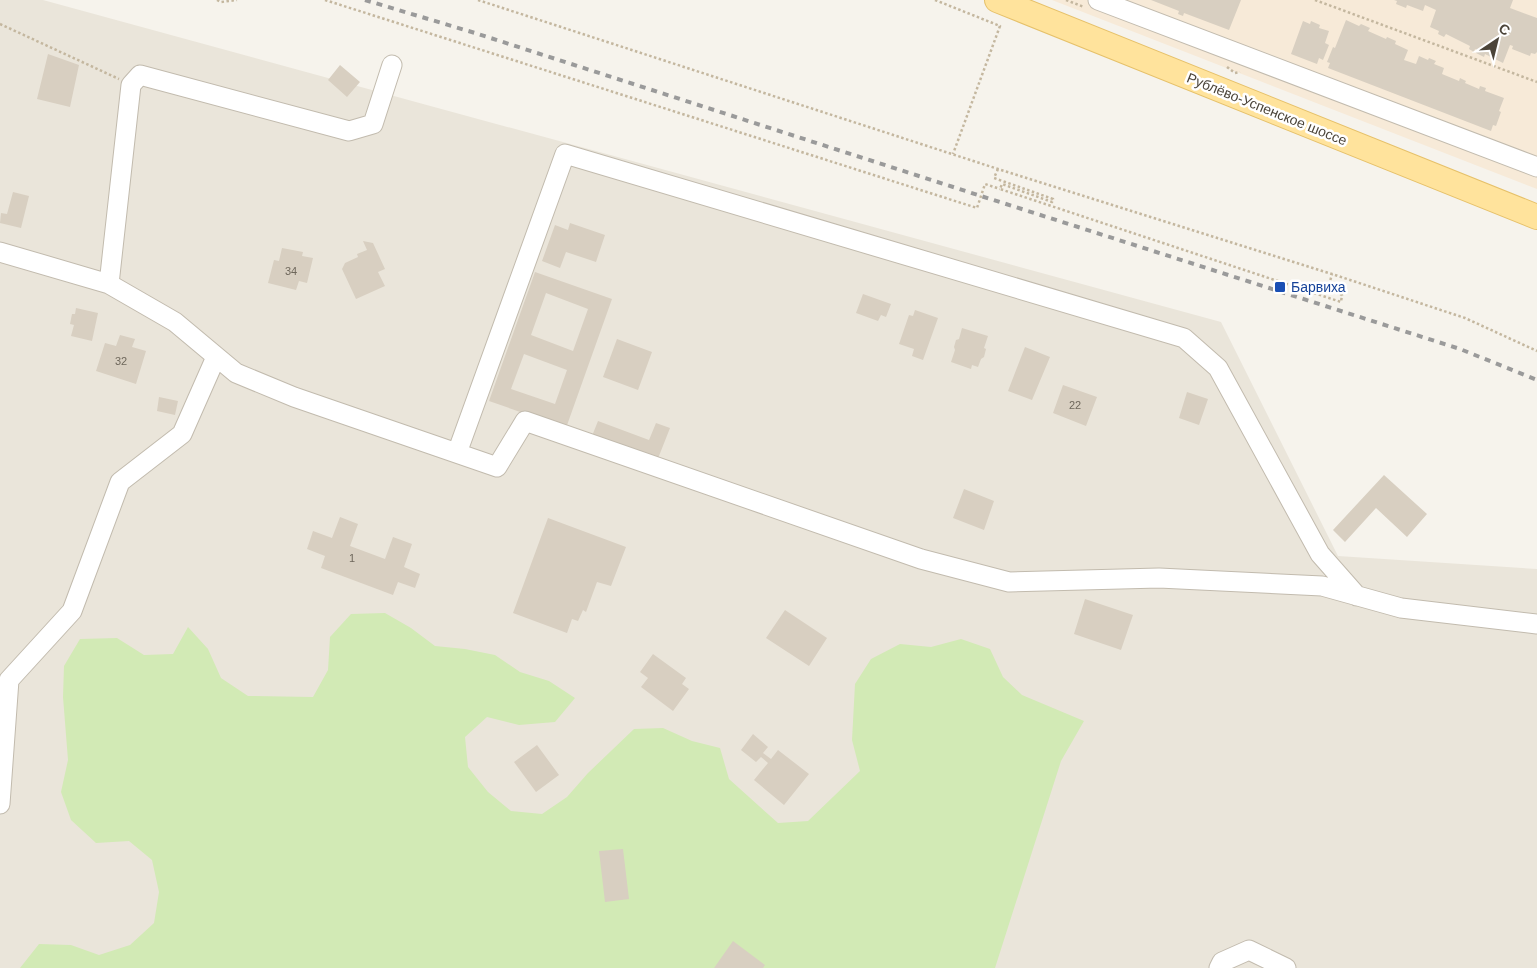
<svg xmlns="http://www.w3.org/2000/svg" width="1537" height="968" font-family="Arial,sans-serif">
<rect width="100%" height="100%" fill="#f6f3ec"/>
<path fill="#eae5da" d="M0,0H43L1221,322L1338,556L1537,569V968H0Z"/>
<path fill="#f7ead8" d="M1052,0H1537V189Z"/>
<path fill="#d2eab5" d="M385,613L411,628L435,646L465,649L495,655L520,672L549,681L575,698L555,722L519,725L487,717L465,737L468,767L488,792L511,811L542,814L567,797L588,773L634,729L663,728L692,741L720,748L729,779L778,823L808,821L860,771L852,740L855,684L871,659L900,644L931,647L961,639L990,649L1003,677L1022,695L1084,721L1061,761L995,968H20L39,944L71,945L99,955L130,945L154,923L159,892L152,860L129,841L96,843L71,820L61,792L68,760L63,697L64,666L80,639L117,638L144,655L173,654L188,627L208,649L221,678L248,696L313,697L328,670L330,637L351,614Z"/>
<path fill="#d8cfc1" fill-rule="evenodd" d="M1151,0H1241L1229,30L1184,13L1183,16L1178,14L1179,11Z
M1394,0H1513L1510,8L1537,18V52L1535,54L1531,53L1530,56L1512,49L1513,46L1510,45L1503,63L1485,54L1484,57L1476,53L1477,50L1475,49L1474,52L1469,49L1470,46L1446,34L1444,37L1438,34L1439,31L1430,27L1436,10L1425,5L1423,11L1407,5L1406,8L1396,4L1397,1Z
M1346,20L1359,26L1361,24L1370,28L1368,31L1386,39L1387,37L1396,41L1395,44L1408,50L1404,60L1416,64L1419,56L1428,60L1429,58L1436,61L1434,64L1444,68L1442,74L1459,81L1460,78L1466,81L1465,83L1479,89L1480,86L1486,88L1485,91L1504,98L1499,111L1501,112L1496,126L1493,125L1491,131L1328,68L1330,63L1327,62L1333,47L1335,48Z
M1303,21L1310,24L1311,21L1320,25L1319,28L1329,31L1325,43L1329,45L1323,60L1319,58L1317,64L1291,54Z
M48,54L79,65L70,107L37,99Z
M340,65L360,82L347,97L328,80Z
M13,192L29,196L21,228L0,223L1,213L7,214Z
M570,223L605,235L596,262L566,252L560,268L542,261L555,225L568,230Z
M363,241L373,243L385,269L378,272L385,286L356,299L342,269L345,263L358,257L357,254L367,250Z
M282,248L303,252L302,256L313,258L307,283L299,281L296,290L268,283L274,260L279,261Z
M535,272L612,299L566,428L489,401ZM546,293L588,309L573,351L531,335ZM524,354L567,370L555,404L511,389Z
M863,294L891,304L886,317L881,315L878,321L856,313Z
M76,308L98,313L92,341L71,336L74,325L70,324L72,314H75Z
M915,310L938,318L923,360L912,356L914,349L899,344L909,315L913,316Z
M962,328L988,336L984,348L986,349L984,357L981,359L978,367L972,365L971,369L951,362L955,350L954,347L956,340L959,339Z
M120,335L135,339L132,347L146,351L136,384L96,371L105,343L116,346Z
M617,339L652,352L638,390L603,377Z
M1025,347L1050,357L1032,400L1008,391Z
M1063,385L1097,397L1086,426L1053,413Z
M1187,392L1208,399L1199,425L1179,418Z
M159,397L178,401L175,415L157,411Z
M598,421L649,440L656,423L670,428L657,461L592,436Z
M1384,475L1427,514L1407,537L1376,508L1345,542L1333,530Z
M964,489L994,501L984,530L953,518Z
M340,517L358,524L350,546L385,559L393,537L412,544L404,567L420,574L415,588L398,582L393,595L321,568L325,556L307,549L313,531L332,538Z
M548,518L626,547L611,586L597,582L586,612L583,610L578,621L572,619L567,633L513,613Z
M1085,599L1133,615L1121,650L1074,634Z
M785,610L827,638L809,666L766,638Z
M653,654L686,678L682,684L689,689L673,711L641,687L648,678L640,672Z
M753,734L768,747L763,753L771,759L778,750L809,774L784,805L754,780L768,763L761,757L756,762L741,750Z
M537,745L559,775L536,792L514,762Z
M623,849L629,899L605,902L599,851Z
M733,941L765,965L763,968H714Z"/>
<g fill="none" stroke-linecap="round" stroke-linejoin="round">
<defs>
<path id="minor" d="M1098,0L1537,167
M0,252L109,284L175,322L236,373L294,397L497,467L525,421L921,559L1009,582L1159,578L1322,586L1401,608L1537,624
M109,284L131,85L140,75L349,131L373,124L392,65
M457,453L565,154L1184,338L1218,368L1320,554L1357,596
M0,804L9,680L72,611L120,482L182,434L216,357
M1219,968L1222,962L1249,950L1286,968"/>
<path id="major" d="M997,0L1537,217"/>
</defs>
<use href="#minor" stroke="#c2bbae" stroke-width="21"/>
<use href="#major" stroke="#e6c16a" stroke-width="26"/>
<path stroke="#c4b79f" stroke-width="2.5" stroke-dasharray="2.5 2.5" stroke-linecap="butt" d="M217,0L221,2L237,0
M325,0L977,208L985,184L1000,189
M478,0L998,169L1332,274L1465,318L1537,351
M935,0L1000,26L953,154
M1066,0L1084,7
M1315,0L1537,82
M0,24L119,79
M1227,67L1235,73L1240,72
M998,169L994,178L1053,199L1052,202L1002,184L1000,189L1341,302L1342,295L1328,289L1332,274"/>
<use href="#minor" stroke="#fff" stroke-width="19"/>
<use href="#major" stroke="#ffe39c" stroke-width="24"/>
<path stroke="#9a9a9a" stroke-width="4" stroke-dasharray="6 6" stroke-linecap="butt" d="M365,0L475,33L981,196L1460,349L1537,380"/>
</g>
<rect fill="#1a4fb4" stroke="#fff" stroke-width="2" x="1274" y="281" width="12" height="12" rx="2.5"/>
<g text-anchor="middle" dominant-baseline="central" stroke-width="5" stroke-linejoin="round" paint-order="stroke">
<g font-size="11" fill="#6e675b">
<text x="291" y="271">34</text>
<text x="121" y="361">32</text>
<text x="1075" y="405">22</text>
<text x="352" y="558">1</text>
</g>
<g font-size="14" fill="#4b4439" stroke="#fff">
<text transform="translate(1267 109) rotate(22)">Рублёво-Успенское шоссе</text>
</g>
<g font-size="14" fill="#164399" stroke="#fff" text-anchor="start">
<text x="1291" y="287">Барвиха</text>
</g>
</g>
<g transform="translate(1497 40) rotate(35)" stroke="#ffffff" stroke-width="4" paint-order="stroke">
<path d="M0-4L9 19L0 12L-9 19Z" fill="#4b4439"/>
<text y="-8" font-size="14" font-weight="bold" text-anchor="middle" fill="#4b4439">С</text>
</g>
</svg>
